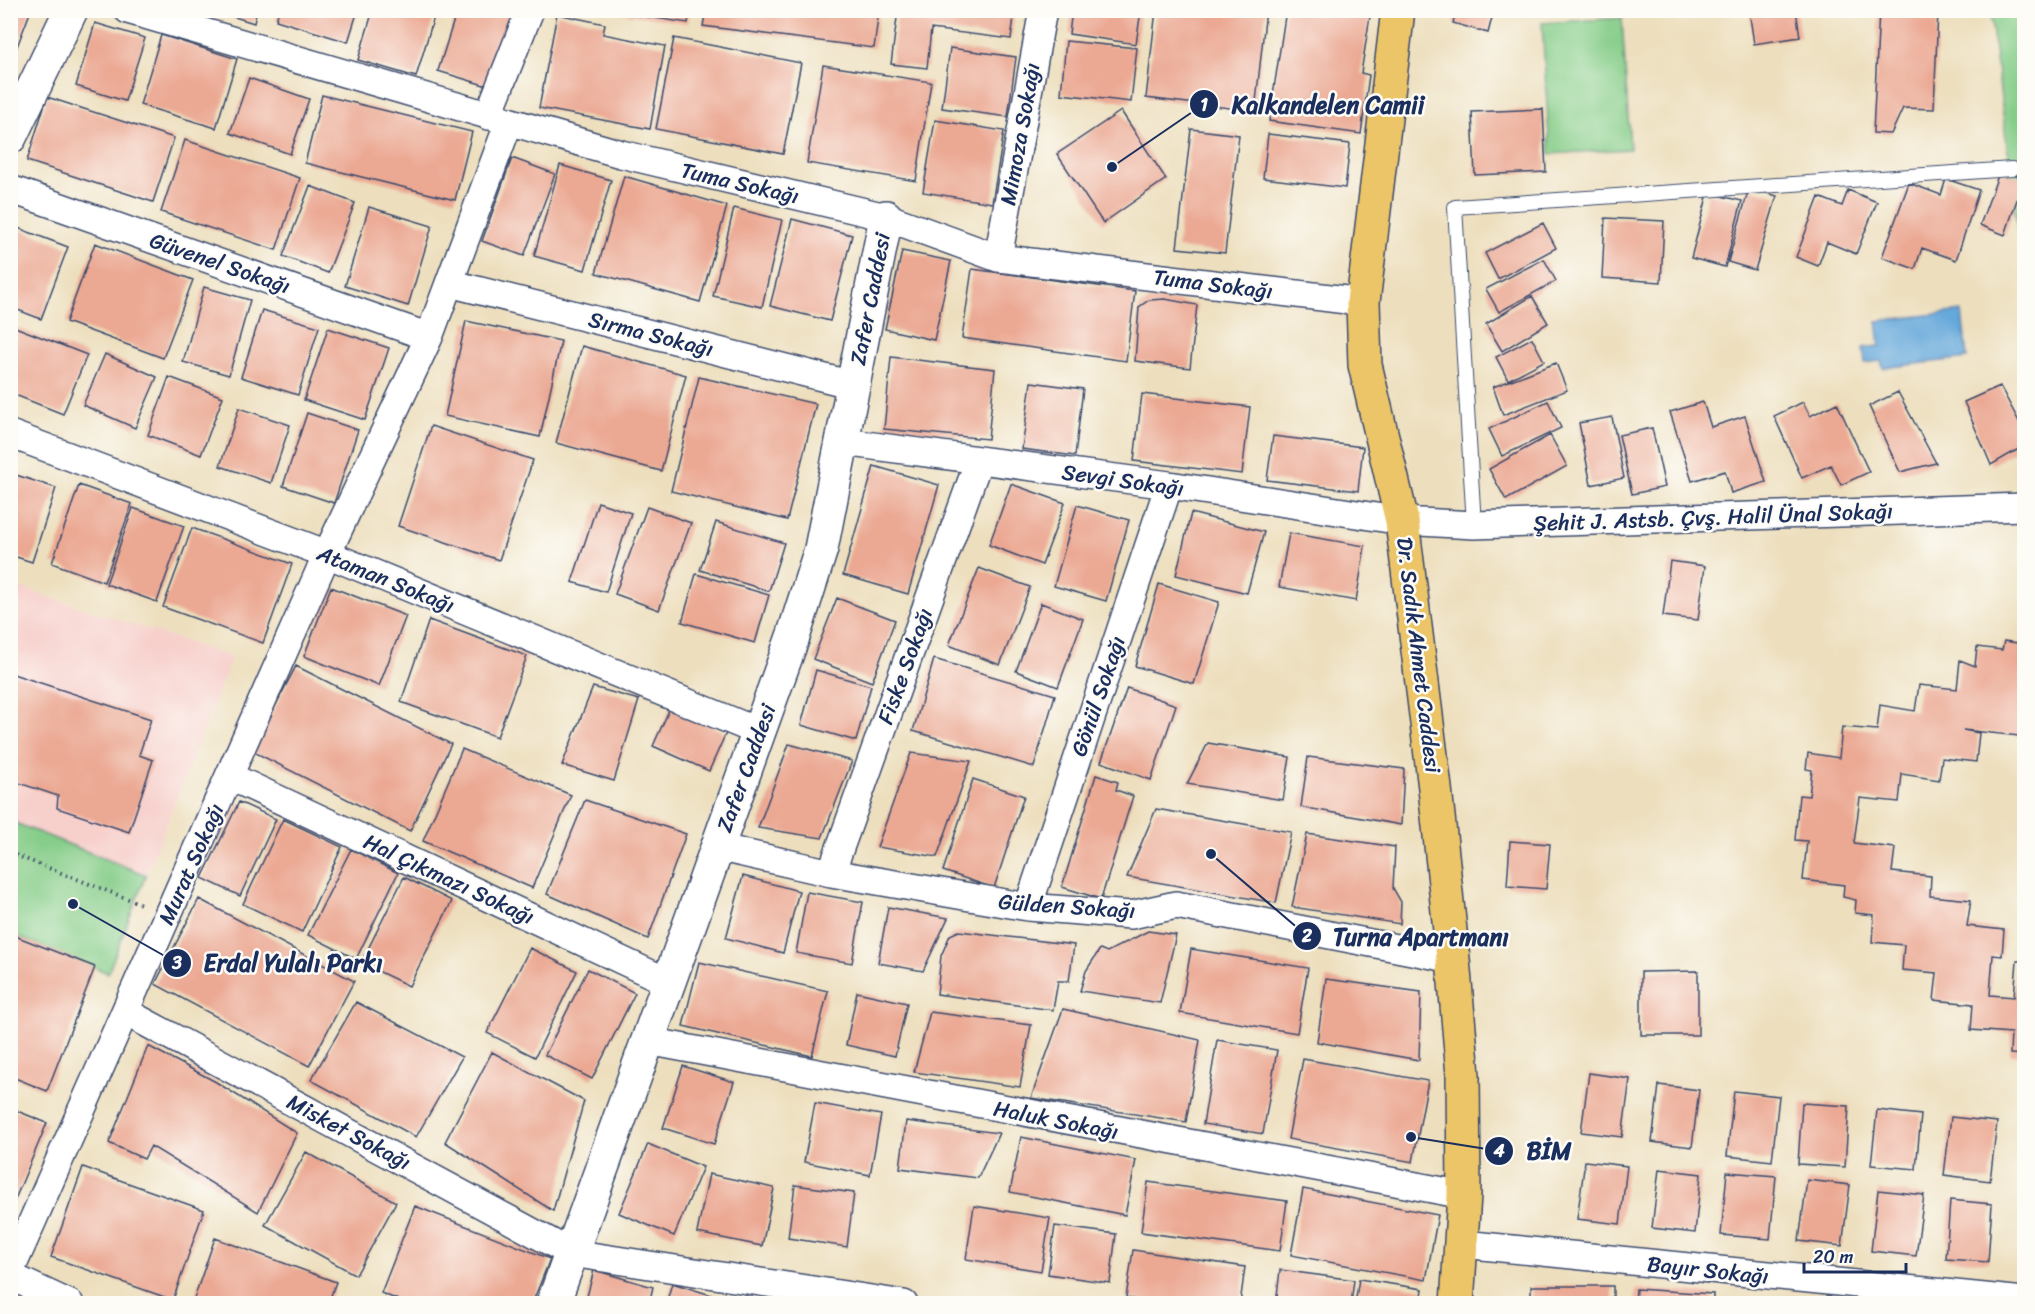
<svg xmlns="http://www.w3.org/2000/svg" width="2035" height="1314" font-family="Sriracha,sans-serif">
<rect width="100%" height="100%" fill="#fdfcf7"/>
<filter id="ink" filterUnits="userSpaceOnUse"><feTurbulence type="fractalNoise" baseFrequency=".0167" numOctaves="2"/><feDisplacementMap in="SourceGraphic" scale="12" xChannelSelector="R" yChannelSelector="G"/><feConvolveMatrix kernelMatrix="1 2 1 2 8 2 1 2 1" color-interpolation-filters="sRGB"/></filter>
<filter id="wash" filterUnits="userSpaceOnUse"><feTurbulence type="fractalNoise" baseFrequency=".008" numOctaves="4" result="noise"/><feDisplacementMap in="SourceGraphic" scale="24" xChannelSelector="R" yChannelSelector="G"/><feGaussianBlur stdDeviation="1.35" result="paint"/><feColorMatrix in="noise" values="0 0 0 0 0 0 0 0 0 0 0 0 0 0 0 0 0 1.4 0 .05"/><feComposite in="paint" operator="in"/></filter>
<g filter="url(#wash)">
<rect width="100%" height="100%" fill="#eddfbe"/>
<path fill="#f7d0cc" d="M10,584L232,657L146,875L11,821Z"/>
<path fill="#86cd89" stroke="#507e74" stroke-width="1.5" d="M1990,11H2024V280Z
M1622,18L1630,149L1550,154L1542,23Z
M10,821L146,875L108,973L11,934Z"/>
<path fill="#65a8da" stroke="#406c9c" stroke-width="1.5" d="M1962,311L1967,358L1883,368L1881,361L1865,363L1863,348L1880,346L1877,321Z"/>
<g id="blocks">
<path fill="#eba893" d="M10,10H31L15,52L10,51Z
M212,10H257L254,23Z
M279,10H358L348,42L276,20Z
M373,10H436L416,77L358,60Z
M457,10H499L517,16L494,88L438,71Z
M601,10H690L688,23Z
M706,10H879L874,48L703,26Z
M898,10H1015L1011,39L931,29L927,68L891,64Z
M1072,10H1141L1136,44L1069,34Z
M1156,10H1266L1255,111L1146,98Z
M1286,10H1371L1361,73L1369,75L1361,134L1269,121Z
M1456,10H1494L1488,33L1453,23Z
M1749,10H1796L1800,37L1754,44Z
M1879,10H1938L1934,109L1903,108L1891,134L1873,133Z
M557,14L605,24L603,34L665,46L650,129L539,108Z
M95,23L145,38L125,101L76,86Z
M161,35L237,59L216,128L140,105Z
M674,38L801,63L783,154L656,129Z
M1066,41L1137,48L1131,102L1061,94Z
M950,48L1016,57L1008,117L942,108Z
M823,65L931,82L916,181L807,163Z
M249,78L309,99L290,154L230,133Z
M322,95L472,132L455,200L305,163Z
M47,97L174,138L153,202L27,161Z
M1543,109L1546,172L1475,175L1472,112Z
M1121,111L1166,179L1103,223L1057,154Z
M935,120L1004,131L992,203L923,192Z
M1191,129L1239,135L1225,253L1177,248Z
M1268,134L1350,144L1345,188L1263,178Z
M185,140L300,178L276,250L161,212Z
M512,158L555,174L524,256L482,241Z
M560,165L611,180L585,270L534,256Z
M2000,170L2024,179L2005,235L1980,225Z
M624,176L727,206L700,302L596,273Z
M1946,179L1979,190L1956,260L1922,248L1915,269L1882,257L1909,183L1941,195Z
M310,186L355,203L328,273L283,256Z
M1749,188L1777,196L1755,270L1728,262Z
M1848,190L1877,202L1856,254L1827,242L1818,266L1796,257L1819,197L1842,206Z
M1708,193L1742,201L1725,267L1691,258Z
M369,207L432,226L408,306L345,286Z
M734,208L782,220L762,307L713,296Z
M1605,218L1664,221L1661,282L1602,278Z
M792,219L852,235L830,321L770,306Z
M1543,223L1556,248L1498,279L1485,253Z
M10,225L68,247L41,319L10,307Z
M95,243L193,280L163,358L66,322Z
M902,251L951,261L934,340L885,329Z
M1544,259L1556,281L1499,312L1486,289Z
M972,269L1135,291L1126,361L962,338Z
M204,287L250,300L229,375L183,362Z
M1532,296L1548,323L1502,351L1486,324Z
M1165,299L1197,305L1190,368L1135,361L1139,307L1149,300Z
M262,310L319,327L298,395L241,377Z
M466,321L561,341L540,437L445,416Z
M10,325L87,355L63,414L10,393Z
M328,328L389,348L365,420L304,400Z
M1532,338L1544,361L1508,380L1496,357Z
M582,346L686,375L661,471L556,443Z
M105,354L157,377L135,428L83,405Z
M891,357L995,369L988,439L884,429Z
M1556,363L1567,390L1503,415L1493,387Z
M169,377L223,397L201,455L148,435Z
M699,377L816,404L787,520L671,491Z
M1031,382L1083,389L1075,456L1022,449Z
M2000,386L2024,431V446L1991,465L1964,402Z
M1898,392L1936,463L1900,472L1869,406Z
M1142,394L1250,407L1242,474L1134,461Z
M1548,401L1561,428L1502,456L1489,429Z
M1703,402L1711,427L1745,416L1766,482L1731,493L1725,471L1692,481L1670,412Z
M1803,402L1810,416L1837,403L1869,472L1841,485L1831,465L1802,478L1774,416Z
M239,408L290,425L271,483L220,466Z
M307,413L358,430L334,503L283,486Z
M1612,417L1624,478L1591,485L1579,423Z
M431,426L533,460L499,560L398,526Z
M1652,428L1665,487L1632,494L1619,435Z
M1550,435L1567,466L1506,500L1489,469Z
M1273,436L1363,447L1358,491L1267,480Z
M874,466L939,485L908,594L843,575Z
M10,473L56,488L32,562L10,555Z
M1011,484L1065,503L1042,565L989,545Z
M79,485L132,504L104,582L52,563Z
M598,502L631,513L606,592L572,582Z
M1077,505L1129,520L1106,601L1054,586Z
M647,507L691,523L659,610L615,594Z
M133,508L184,526L157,602L106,584Z
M1191,513L1264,532L1247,593L1176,575Z
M716,522L784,543L769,591L700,570Z
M192,528L292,564L263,643L163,607Z
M1289,533L1365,546L1356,601L1279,587Z
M1670,561L1705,566L1698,620L1663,616Z
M979,568L1030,587L1000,665L949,645Z
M696,574L769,595L755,643L682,622Z
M1159,584L1219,602L1194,684L1135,666Z
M331,587L406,616L379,686L304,656Z
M837,598L895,620L872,682L813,659Z
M1041,603L1083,619L1058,687L1016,671Z
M429,620L527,656L497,737L401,702Z
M2004,641L2024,644V712H2022L2019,736L1963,730L1979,733L1976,762L1942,758L1939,780L1902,774L1899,802L1860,798L1854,843L1895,848L1892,872L1931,876L1930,896L1971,900L1967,926L2004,930L2002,956L1993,955L1990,995L2014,997L2017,961H2024V1055L2010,1054L2011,1033L1971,1030L1973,1004L1934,1000L1937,973L1902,970L1904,945L1872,942L1874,915L1855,913L1856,900L1843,897L1844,885L1803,880L1807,841L1795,840L1799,795L1809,796L1812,770L1806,769L1808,753L1839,758L1842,727L1877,730L1880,705L1915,711L1919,685L1957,689L1960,660L1975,666L1977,647L2002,650Z
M934,659L1055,695L1034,767L913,731Z
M296,666L451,744L410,831L252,751Z
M816,670L871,686L856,741L801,725Z
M10,673L151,719L139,755L153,760L129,832L57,808L58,796L10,780Z
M593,687L639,700L614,781L562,765Z
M1127,688L1176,705L1151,780L1101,762Z
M670,708L726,733L709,771L653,746Z
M1208,743L1290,757L1283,800L1187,784Z
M789,744L852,761L822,838L758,828Z
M462,749L571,795L532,888L423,841Z
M911,753L971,761L937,857L877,847Z
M1308,757L1404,769L1401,825L1301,807Z
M1096,775L1118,782L1116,790L1133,796L1101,899L1062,887Z
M973,779L1024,796L994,888L943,871Z
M585,800L686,834L648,939L547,894Z
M239,802L276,819L240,896L202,878Z
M1156,809L1291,832L1276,903L1127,877Z
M283,819L342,847L302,932L243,904Z
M1307,834L1395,847L1393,888L1401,902L1400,924L1292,907Z
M1510,841L1550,844L1546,889L1507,886Z
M351,849L398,873L356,959L308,935Z
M743,876L799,891L783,953L726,938Z
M404,877L452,901L409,986L361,963Z
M807,892L863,902L852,963L796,953Z
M199,899L354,981L309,1066L155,984Z
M888,907L948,918L923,971L878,963Z
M959,931L1074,945L1069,981H1058L1053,1010L937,994L941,956L950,935Z
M1148,931L1176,935L1160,1003L1080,991L1086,971L1100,949L1107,952Z
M10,934L95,967L47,1091L10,1076Z
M530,948L577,971L535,1057L487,1033Z
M1191,949L1308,968L1297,1033L1180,1013Z
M699,962L828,991L812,1056L683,1026Z
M588,969L635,993L592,1079L545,1055Z
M1698,971V1035H1641V972Z
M1326,979L1421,992L1419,1060L1317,1042Z
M857,992L907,1003L895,1056L846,1045Z
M356,1002L462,1057L416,1137L311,1080Z
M1063,1009L1200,1040L1186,1122L1031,1098Z
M930,1012L1031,1025L1020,1087L914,1072Z
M1217,1040L1277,1050L1263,1134L1203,1124Z
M148,1046L216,1082L297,1133L258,1212L151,1146L144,1159L109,1143Z
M492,1052L584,1101L553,1211L445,1142Z
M1303,1059L1428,1081L1413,1162L1288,1139Z
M683,1066L734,1082L714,1144L663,1128Z
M1589,1073L1630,1079L1622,1137L1581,1132Z
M1659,1085L1699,1090L1692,1147L1652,1142Z
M1734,1091L1779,1096L1772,1161L1727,1156Z
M815,1103L881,1115L870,1175L804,1162Z
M1802,1103L1849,1106L1845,1167L1798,1164Z
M10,1108L47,1123L11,1209H10Z
M1877,1110L1921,1115L1916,1169L1871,1165Z
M1951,1117L1997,1122L1990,1181L1944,1175Z
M906,1121L999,1133L978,1178L900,1168Z
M1021,1137L1136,1160L1125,1215L1010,1192Z
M648,1144L703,1167L674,1236L619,1213Z
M306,1152L396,1202L356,1275L265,1225Z
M1585,1161L1627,1166L1620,1224L1577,1219Z
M83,1167L204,1210L173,1300L51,1257Z
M1659,1169L1701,1174L1695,1233L1652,1228Z
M1727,1172L1776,1176L1770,1239L1721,1235Z
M709,1174L774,1188L762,1246L697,1233Z
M1807,1180L1850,1185L1842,1246L1799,1241Z
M1148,1182L1287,1201L1280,1251L1141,1232Z
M795,1185L854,1193L847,1247L788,1238Z
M1303,1189L1438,1215L1426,1280L1291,1255Z
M1878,1190L1924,1195L1916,1256L1871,1251Z
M1950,1200L1992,1204L1988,1262L1946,1259Z
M415,1206L550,1259L532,1304H408L381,1293Z
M974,1206L1050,1218L1041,1271L966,1259Z
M2023,1211H2024V1262L2018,1261Z
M1055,1226L1116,1234L1110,1283L1048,1274Z
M215,1238L336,1282L328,1304H192Z
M1133,1250L1245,1267L1240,1304H1161L1126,1298Z
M594,1270L653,1287L649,1304H585Z
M1280,1270L1354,1280L1351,1304H1276Z
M1359,1279L1423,1289L1421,1304H1355Z
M672,1283L731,1301L730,1304H666Z
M1531,1286H1613V1304H1531Z
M1636,1289L1713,1294V1304H1635Z
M746,1296L768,1303V1304H744Z"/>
</g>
</g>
<g filter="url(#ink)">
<use href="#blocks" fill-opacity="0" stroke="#3a496c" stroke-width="1.5"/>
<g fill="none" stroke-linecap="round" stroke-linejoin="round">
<defs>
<path id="service" d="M1474,525L1455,207L2012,169"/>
<path id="minor" d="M128,10L621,154L886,217L998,258L1363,302
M488,116L530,10
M10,189L429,337
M998,258L1043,10
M449,283L853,385
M10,434L327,554L759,732
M843,442L1169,485L1402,521L1474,525L2024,507
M229,776L668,982
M717,847L831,873L1028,907L1131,915L1176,905L1453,959
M831,873L979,460
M1028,907L1169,485
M126,1012L571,1253L904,1304
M648,1041L1464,1195
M1463,1244L2024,1301
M10,1272L327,554L429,337L509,122
M10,1276L70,1304"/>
<path id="tertiary" d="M10,137L71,10
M553,1304L794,634L821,549L886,217"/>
<path id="primary" d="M1398,10L1363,302L1365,365L1402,521L1435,788L1453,959L1463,1075L1464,1195L1457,1304"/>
</defs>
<use href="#service" stroke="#3a496c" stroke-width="16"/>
<use href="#minor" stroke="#3a496c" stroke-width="30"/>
<use href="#tertiary" stroke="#3a496c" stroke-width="36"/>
<use href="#primary" stroke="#3a496c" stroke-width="36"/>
<path stroke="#3a496c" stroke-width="4" stroke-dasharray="1.5 4.5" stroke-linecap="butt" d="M10,853L141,904"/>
<use href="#service" stroke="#fff" stroke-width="14"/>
<use href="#minor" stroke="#fff" stroke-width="27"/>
<use href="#tertiary" stroke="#fff" stroke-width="33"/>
<use href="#primary" stroke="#edc569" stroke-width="33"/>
</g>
</g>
<g text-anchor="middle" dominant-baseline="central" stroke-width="5" stroke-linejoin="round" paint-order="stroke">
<g font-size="22" fill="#1b2f5e" stroke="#fdfcf7">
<text transform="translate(1020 134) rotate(-80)">Mimoza Sokağı</text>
<text transform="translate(740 183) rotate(13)">Tuma Sokağı</text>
<text transform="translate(220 263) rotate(19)">Güvenel Sokağı</text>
<text transform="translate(1213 284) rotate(7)">Tuma Sokağı</text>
<text transform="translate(870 299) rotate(-79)">Zafer Caddesi</text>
<text transform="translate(651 334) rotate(14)">Sırma Sokağı</text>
<text transform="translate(1123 480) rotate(8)">Sevgi Sokağı</text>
<text transform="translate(1713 517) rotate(-2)">Şehit J. Astsb. Çvş. Halil Ünal Sokağı</text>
<text transform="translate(386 579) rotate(22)">Ataman Sokağı</text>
<text transform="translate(1419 655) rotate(83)">Dr. Sadık Ahmet Caddesi</text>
<text transform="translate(905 666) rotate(-70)">Fiske Sokağı</text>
<text transform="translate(1098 696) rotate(-71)">Gönül Sokağı</text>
<text transform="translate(746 768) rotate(-70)">Zafer Caddesi</text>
<text transform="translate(191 864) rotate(-66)">Murat Sokağı</text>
<text transform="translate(449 879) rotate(25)">Hal Çıkmazı Sokağı</text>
<text transform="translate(1067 906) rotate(4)">Gülden Sokağı</text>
<text transform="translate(1056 1120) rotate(11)">Haluk Sokağı</text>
<text transform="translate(349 1132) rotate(28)">Misket Sokağı</text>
<text transform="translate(1708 1270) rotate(6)">Bayır Sokağı</text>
</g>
</g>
<path fill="none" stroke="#1b2f5e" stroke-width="2" d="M1112 167L1204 104M1211 854L1307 936M73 904L177 963M1411 1137L1499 1151"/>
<g fill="#1b2f5e" stroke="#fdfcf7" stroke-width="2">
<circle cx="1112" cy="167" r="6"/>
<circle cx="1211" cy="854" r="6"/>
<circle cx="73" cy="904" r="6"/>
<circle cx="1411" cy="1137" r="6"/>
<circle cx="1204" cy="104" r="15"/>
<circle cx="1307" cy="936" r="15"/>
<circle cx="177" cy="963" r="15"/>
<circle cx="1499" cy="1151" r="15"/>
</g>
<g font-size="18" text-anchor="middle" font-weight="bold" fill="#fff">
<text x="1204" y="111">1</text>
<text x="1307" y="942">2</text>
<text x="177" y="969">3</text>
<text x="1499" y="1157">4</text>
</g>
<g font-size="24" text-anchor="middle" font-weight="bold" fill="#1b2f5e" stroke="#fdfcf7" stroke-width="5" stroke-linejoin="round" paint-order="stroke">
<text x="1328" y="113">Kalkandelen Camii</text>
<text x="1421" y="945">Turna Apartmanı</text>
<text x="293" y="971">Erdal Yulalı Parkı</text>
<text x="1549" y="1159">BİM</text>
</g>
<rect width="2035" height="1314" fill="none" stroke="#fdfcf7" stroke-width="36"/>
<path d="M1804 1263v9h102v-9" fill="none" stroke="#1b2f5e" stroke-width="3"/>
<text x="1813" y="1263" font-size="18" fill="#1b2f5e" stroke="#fdfcf7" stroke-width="4.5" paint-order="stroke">20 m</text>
</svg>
